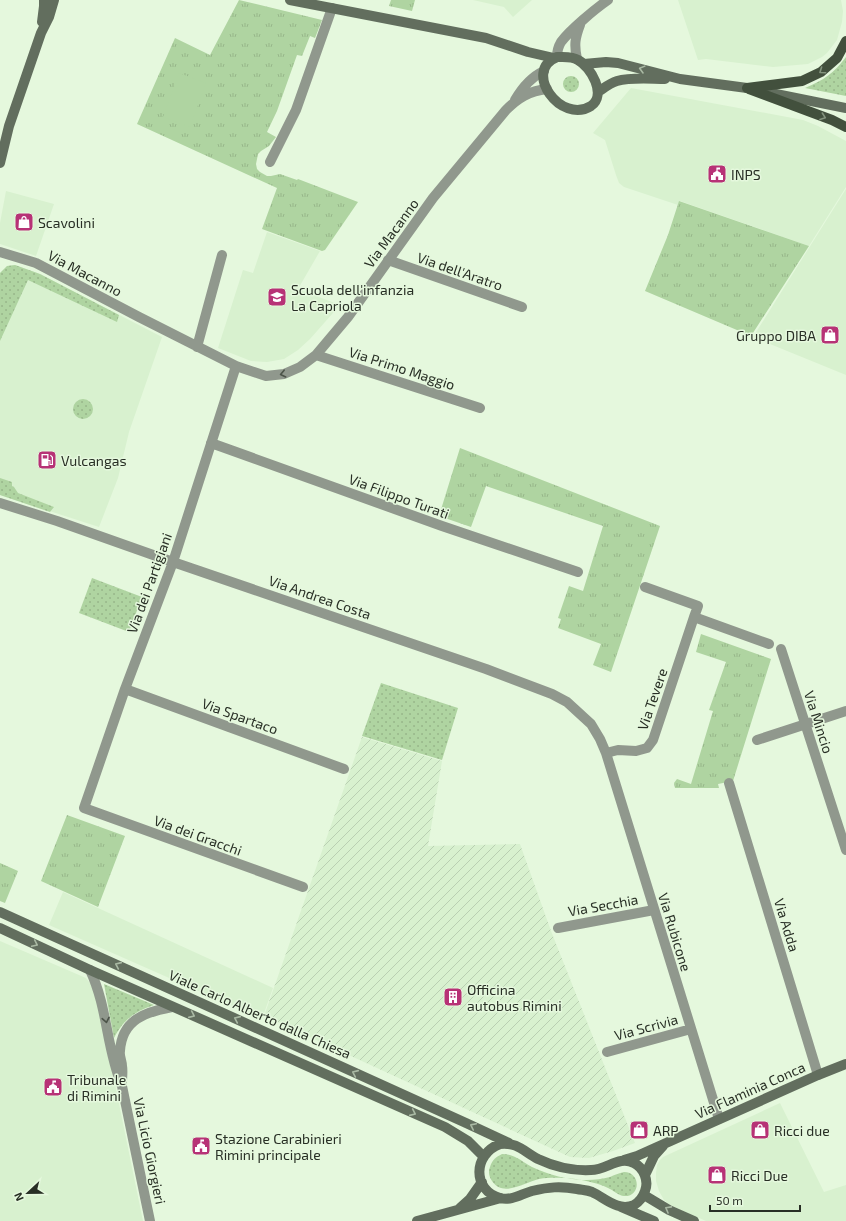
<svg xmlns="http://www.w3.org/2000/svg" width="846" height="1221" font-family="'Exo 2',sans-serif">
<defs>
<pattern id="industrial-furrows" width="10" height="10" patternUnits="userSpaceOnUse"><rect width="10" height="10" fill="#d8f1cf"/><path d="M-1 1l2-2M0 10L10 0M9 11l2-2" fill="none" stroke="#b9cfb2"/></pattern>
<pattern id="grass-dots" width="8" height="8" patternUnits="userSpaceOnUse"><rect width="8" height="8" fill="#afd4a1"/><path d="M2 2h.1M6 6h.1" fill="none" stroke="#97b68a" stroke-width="1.8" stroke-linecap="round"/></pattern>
<pattern id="park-tufts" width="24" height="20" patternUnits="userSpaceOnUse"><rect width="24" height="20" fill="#afd4a1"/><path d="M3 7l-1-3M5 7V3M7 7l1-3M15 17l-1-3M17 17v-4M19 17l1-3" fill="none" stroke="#97b68a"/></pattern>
</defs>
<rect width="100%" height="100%" fill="#e5f8dd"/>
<path fill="#d8f1cf" d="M473,0H532L513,17L504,7Z
M678,0H841L843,11L842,22L837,40L827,53L822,57L808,64L773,67L706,59L698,60Z
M631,88L803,120L818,126L846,141V187L809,246L680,201L678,205L624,187L619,183L616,175L605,140L593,133Z
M846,189V375L753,337Z
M6,191L54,204L36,256L0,244V223Z
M267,232L320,251L298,289L340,305L310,339L298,350L284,359L267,362L251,361L218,348L243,270L253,273Z
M15,265L40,274L162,337L129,432L118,478L99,527L0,495V273L7,266Z
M63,892L273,988L262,1019L49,925Z
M0,941L86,978L93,987L98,1001L143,1221H0Z
M780,1103L824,1192L846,1185V1221H706L670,1205L664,1200L659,1191L656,1181V1173L657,1165L660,1160L663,1157Z"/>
<path fill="url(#industrial-furrows)" d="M362,737L442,761L428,846L520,844L551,931L635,1143L613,1151L589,1158L570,1157L264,1016Z"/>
<path fill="url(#grass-dots)" d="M846,57V96L805,88C824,80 834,73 846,57Z
M563 84a8 8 0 1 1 16 0a8 8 0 1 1-16 0Z
M15,265L40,274L119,315L117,322L28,280L0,341V273L7,266Z
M73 409a10 10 0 1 1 20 0a10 10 0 1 1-20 0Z
M0,478L12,482V486L14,487L18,493L54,507L50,512L0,495Z
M92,578L142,597L129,632L79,613Z
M381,683L458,708L442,760L362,736Z
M104,984L154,1005C134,1012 124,1019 114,1038Z
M502,1154C515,1154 522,1162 532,1167C555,1178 585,1184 610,1177C614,1175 619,1173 624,1172C641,1172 641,1197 624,1196C619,1196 613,1190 608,1188C598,1183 587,1181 576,1179C563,1178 552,1177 539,1179C525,1182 503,1198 492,1181C489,1177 488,1171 490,1167C492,1160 496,1157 502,1154Z"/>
<path fill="url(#park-tufts)" d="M239,0L322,20L315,38L310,36L302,56L297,55L277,111L267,132L276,137L269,146L261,151L258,154L256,164L257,169L260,172L267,176H271L280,174L297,180L298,179L358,202L325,250L322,251L262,229L277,188L137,124L175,38L210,55Z
M391,0H415L412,11L389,6Z
M679,201L809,246L751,336L645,291L668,235Z
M460,448L660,526L611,672L593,665L601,644L558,628L561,619L558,618L569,586L583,591L603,526L486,486L471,527L439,516Z
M701,634L771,659L733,781L718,784L719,788H675L674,783L677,779L691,784L713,711L709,710L726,662L696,652Z
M67,815L125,836L98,907L41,881Z
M0,863L18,871L5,903L0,901Z"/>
<path fill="#afd4a1" d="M179,73L206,83L190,127L163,117Z"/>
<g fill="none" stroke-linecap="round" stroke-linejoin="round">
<path stroke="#90988d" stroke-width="10" d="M557,57C557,51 558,47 561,42C570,30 595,9 608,0
M577,59C574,45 575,38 580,25
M515,100C522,88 531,77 544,71
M270,162L296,110L332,8
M0,252L36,263L139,317L236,366L266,376L284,374L300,367L316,355L348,317L433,198L506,110C518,98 529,91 547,89
M388,260L522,307
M197,347L222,255
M316,355L480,408
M236,366L173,562L125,689L84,808L303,887
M211,443L442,526L578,572
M0,503L57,521L173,562L486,669L552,694L567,702L591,724L600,739L606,753L719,1119
M645,587L698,606L694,617
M781,649L846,850
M125,689L344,769
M757,740L846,711
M606,753L618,750L636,751L647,748L653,740L694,617L769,644
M729,783L818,1075
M558,928L654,910
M90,970C108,1008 106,1048 122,1086L150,1221
M607,1052L691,1029
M122,1082C122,1077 123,1071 122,1066C122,1061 119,1056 120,1051C122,1019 146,1012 172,1007"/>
<path stroke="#626e5e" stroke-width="10" d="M290,0L486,38L528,52L554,58
M42,22L44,6V0
M557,57C564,57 572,56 578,60C591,67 607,95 591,106C561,125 522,71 557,57Z
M584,64L606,62L618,63L680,79L747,88L846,108
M598,92C604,88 610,83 617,81C631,77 651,79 665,79
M0,163L9,126L41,33L49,17L54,0
M0,912L466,1123L509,1143
M0,928L90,970L445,1127L468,1141L483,1156
M500,1144C518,1142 524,1152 538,1159C555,1167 572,1171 591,1170C607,1170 619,1155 634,1163C644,1168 649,1181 645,1191C643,1197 639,1202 634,1205C618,1212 605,1198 592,1192C587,1190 582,1190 577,1189C560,1186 549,1187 532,1191C521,1194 512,1201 500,1198C472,1190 473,1154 500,1144Z
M624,1160L637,1156L818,1075L846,1064
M645,1175L654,1156L663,1146
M644,1195L669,1210L694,1221
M621,1207L654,1221
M460,1208L470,1199L482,1182
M417,1221L501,1198"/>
<path stroke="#42503d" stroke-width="10" d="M747,88L802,81L821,72L837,58L846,41
M749,89L832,120L846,127"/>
</g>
<defs><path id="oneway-chevron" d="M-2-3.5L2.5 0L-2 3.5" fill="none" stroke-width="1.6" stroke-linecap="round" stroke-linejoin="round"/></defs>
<g stroke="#aabaa4">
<use href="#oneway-chevron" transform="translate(642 69) rotate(-165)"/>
<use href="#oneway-chevron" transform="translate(35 944) rotate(25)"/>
<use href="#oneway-chevron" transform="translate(118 965) rotate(-156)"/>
<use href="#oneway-chevron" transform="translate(192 1015) rotate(24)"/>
<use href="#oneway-chevron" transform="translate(237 1019) rotate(-156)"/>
<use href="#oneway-chevron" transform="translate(355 1073) rotate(-156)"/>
<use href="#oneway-chevron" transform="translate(413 1113) rotate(24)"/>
<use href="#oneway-chevron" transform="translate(473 1126) rotate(-154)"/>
<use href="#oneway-chevron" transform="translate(668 1209) rotate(-151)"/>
</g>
<g stroke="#83937d">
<use href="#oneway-chevron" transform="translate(822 71) rotate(145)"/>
<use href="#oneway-chevron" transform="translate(823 117) rotate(20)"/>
</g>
<g stroke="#4c5449">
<use href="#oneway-chevron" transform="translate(283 374) rotate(167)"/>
<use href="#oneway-chevron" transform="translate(106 1020) rotate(79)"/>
</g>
<defs>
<symbol id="civic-square" viewBox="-11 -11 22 22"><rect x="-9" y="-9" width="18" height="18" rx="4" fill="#b73276" stroke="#e5f8dd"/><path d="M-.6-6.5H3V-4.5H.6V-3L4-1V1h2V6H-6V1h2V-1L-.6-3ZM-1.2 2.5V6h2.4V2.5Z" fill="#fff"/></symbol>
<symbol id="shop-square" viewBox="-11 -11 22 22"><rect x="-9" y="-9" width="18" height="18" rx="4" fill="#b73276" stroke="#e5f8dd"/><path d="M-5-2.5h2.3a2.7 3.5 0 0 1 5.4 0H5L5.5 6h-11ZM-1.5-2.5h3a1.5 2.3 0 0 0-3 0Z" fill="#fff"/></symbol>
<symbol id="school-square" viewBox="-11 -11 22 22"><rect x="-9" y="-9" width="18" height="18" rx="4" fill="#b73276" stroke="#e5f8dd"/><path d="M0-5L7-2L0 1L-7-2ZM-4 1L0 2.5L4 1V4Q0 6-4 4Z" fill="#fff"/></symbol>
<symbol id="fuel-square" viewBox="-11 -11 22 22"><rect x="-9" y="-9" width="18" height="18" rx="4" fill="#b73276" stroke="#e5f8dd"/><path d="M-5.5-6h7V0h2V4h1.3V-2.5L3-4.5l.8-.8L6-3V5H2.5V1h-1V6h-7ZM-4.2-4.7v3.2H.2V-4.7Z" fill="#fff"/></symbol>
<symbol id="building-square" viewBox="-11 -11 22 22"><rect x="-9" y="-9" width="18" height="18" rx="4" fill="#b73276" stroke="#e5f8dd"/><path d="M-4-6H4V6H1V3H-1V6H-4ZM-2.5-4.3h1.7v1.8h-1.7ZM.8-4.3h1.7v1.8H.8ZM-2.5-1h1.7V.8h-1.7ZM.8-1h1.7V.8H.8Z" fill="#fff"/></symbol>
</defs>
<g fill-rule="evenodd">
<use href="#civic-square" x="706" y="163" width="22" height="22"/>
<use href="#shop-square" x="13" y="211" width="22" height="22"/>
<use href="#school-square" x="266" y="286" width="22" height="22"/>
<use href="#shop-square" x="819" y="324" width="22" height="22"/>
<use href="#fuel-square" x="36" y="449" width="22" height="22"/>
<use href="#building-square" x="442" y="986" width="22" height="22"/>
<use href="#civic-square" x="42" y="1076" width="22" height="22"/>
<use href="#shop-square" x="628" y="1119" width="22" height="22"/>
<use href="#shop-square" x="749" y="1119" width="22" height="22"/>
<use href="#civic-square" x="190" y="1135" width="22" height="22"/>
<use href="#shop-square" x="706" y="1164" width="22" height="22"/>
</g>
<g text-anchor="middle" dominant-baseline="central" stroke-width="3" stroke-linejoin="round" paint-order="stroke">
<g font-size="14" fill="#282f25" stroke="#e5f8dd" text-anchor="start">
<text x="731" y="174">INPS</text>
<text x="38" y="222">Scavolini</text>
<text x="291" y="289">Scuola dell'infanzia<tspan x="291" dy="16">La Capriola</tspan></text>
<text x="816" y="335" text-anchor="end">Gruppo DIBA</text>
<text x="61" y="460">Vulcangas</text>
<text x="467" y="989">Officina<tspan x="467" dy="16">autobus Rimini</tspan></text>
<text x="67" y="1079">Tribunale<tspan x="67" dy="16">di Rimini</tspan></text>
<text x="653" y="1130">ARP</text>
<text x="774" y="1130">Ricci due</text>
<text x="215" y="1138">Stazione Carabinieri<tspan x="215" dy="16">Rimini principale</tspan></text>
<text x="731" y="1175">Ricci Due</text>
</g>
<g font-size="14" fill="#282f25" stroke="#e5f8dd">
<text transform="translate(391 233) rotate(-54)">Via Macanno</text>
<text transform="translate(460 271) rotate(19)">Via dell'Aratro</text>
<text transform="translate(85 273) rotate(28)">Via Macanno</text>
<text transform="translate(402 368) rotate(18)">Via Primo Maggio</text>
<text transform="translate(399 496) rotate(20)">Via Filippo Turati</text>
<text transform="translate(149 583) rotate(-70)">Via dei Partigiani</text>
<text transform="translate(320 597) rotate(19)">Via Andrea Costa</text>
<text transform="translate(652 699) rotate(-71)">Via Tevere</text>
<text transform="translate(240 716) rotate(20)">Via Spartaco</text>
<text transform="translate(819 722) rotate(72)">Via Mincio</text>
<text transform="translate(198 835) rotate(20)">Via dei Gracchi</text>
<text transform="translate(603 905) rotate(-10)">Via Secchia</text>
<text transform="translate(787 925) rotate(73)">Via Adda</text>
<text transform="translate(675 932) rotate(73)">Via Rubicone</text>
<text transform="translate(260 1014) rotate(24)">Viale Carlo Alberto dalla Chiesa</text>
<text transform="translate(646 1027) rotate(-15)">Via Scrivia</text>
<text transform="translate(750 1090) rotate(-24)">Via Flaminia Conca</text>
<text transform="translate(150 1151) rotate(78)">Via Licio Giorgieri</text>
</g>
</g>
<g transform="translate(28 1193) rotate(248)" stroke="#e5f8dd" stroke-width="3" paint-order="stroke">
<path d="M0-3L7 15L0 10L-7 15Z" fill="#282f25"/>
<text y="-6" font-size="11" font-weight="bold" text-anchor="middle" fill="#282f25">N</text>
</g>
<path d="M710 1205v6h90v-6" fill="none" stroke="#282f25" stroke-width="2"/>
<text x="716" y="1205" font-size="12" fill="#282f25" stroke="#e5f8dd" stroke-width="3" paint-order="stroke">50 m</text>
</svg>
